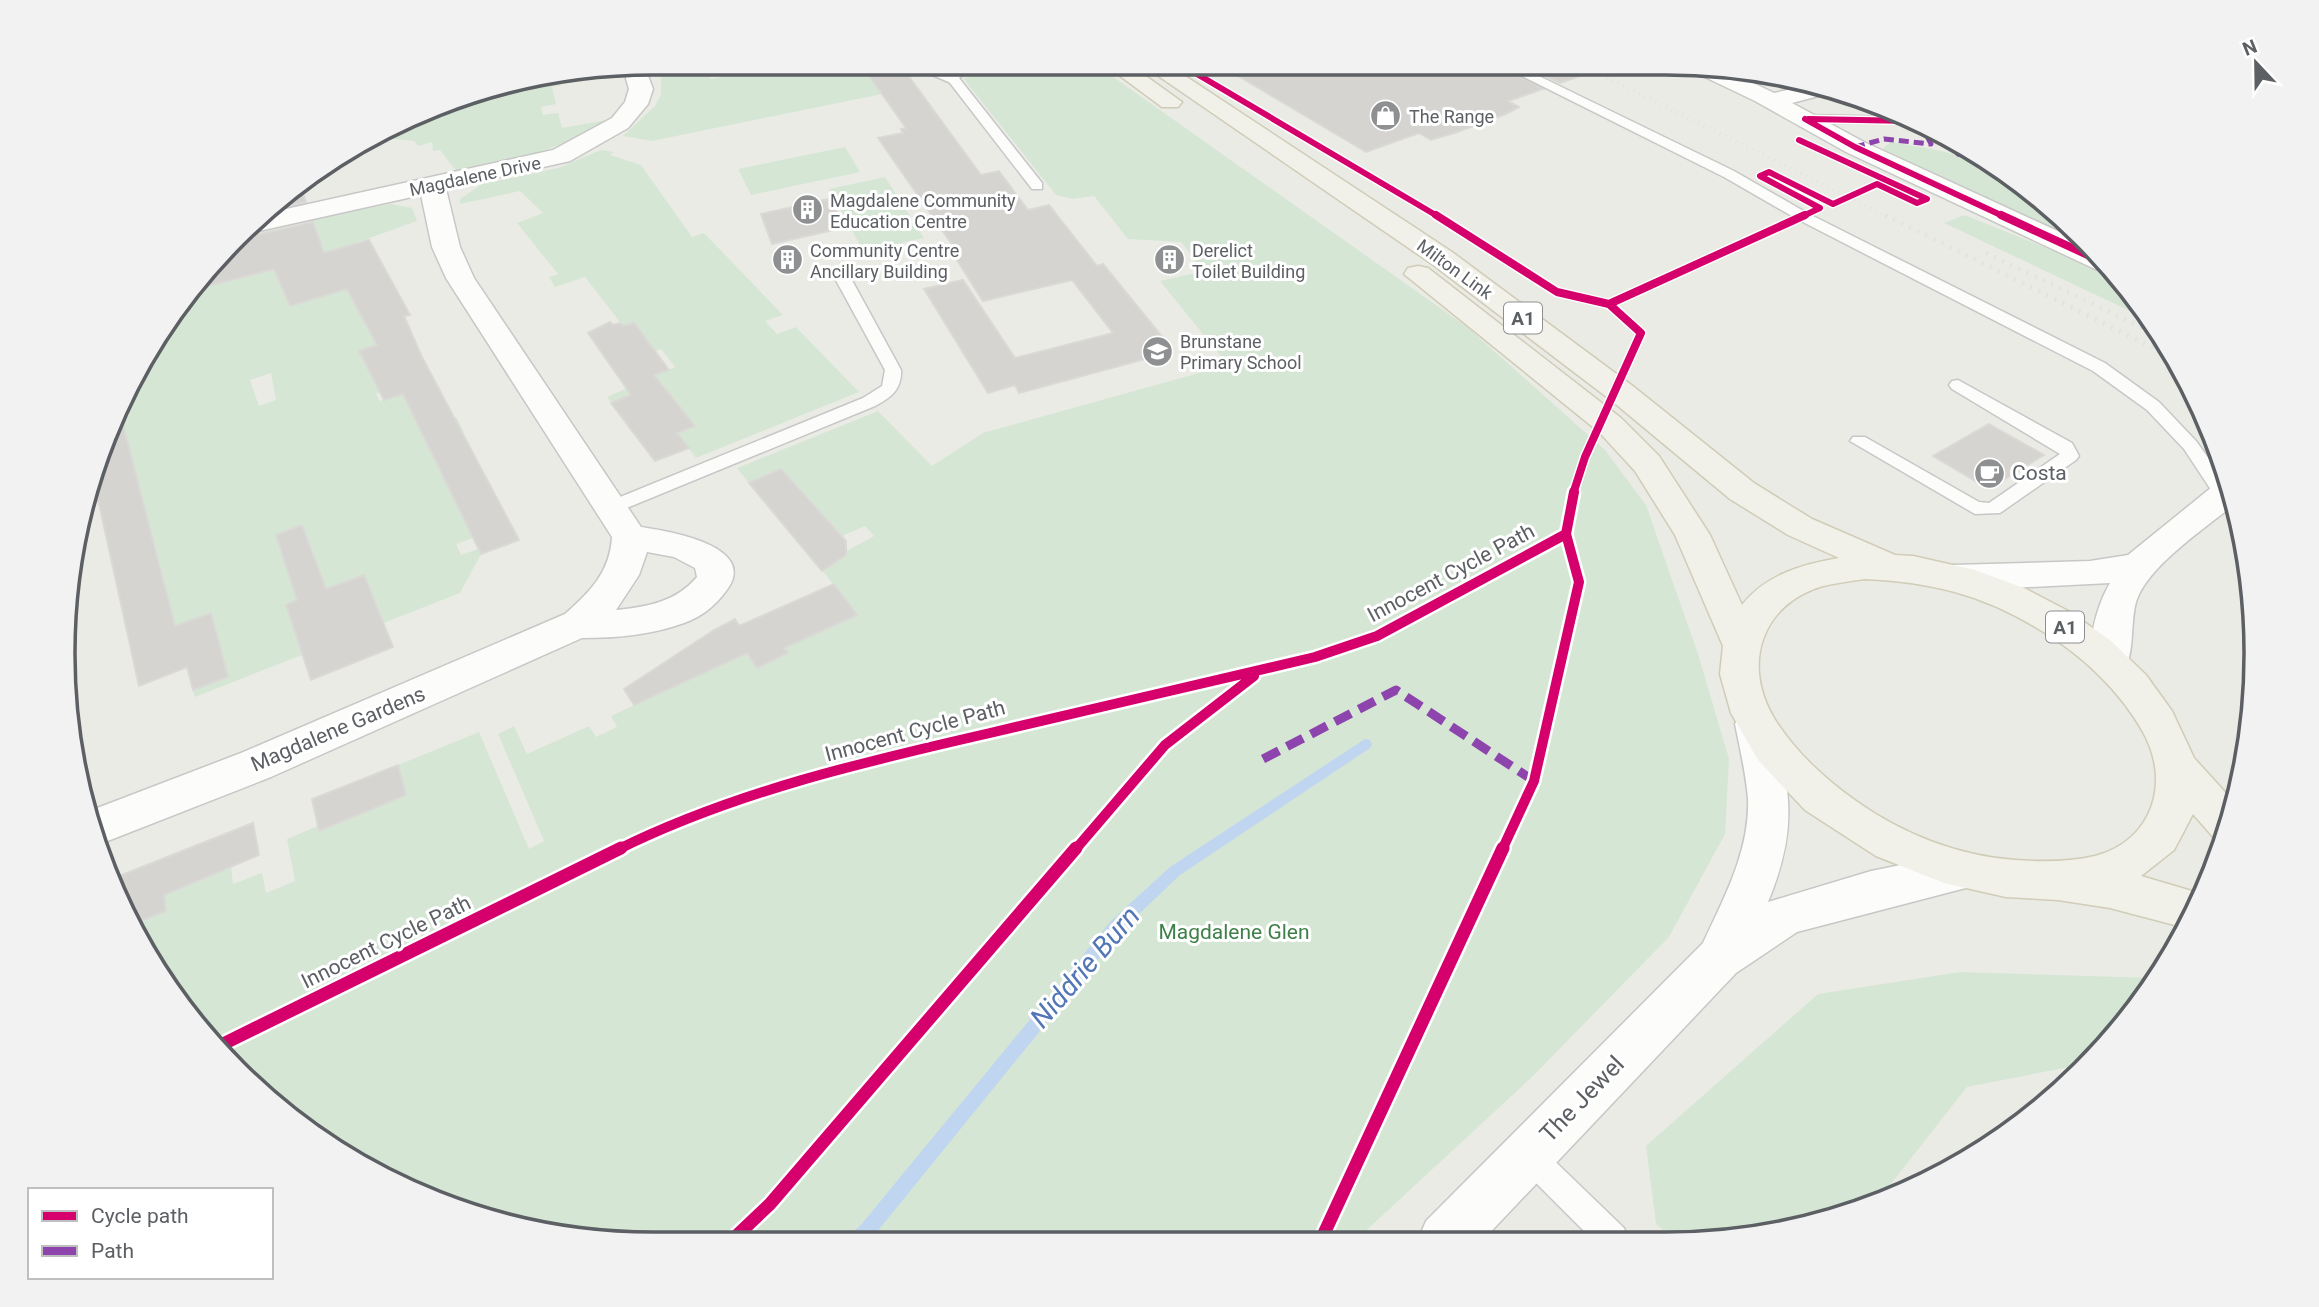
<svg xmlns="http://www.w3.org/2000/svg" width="2319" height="1307" font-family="Roboto,sans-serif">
<rect width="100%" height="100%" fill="#ebebe6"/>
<path fill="#d6e6d5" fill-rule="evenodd" d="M686,63L691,72L705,69L711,79L793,64L796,68L808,63H901L926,75L906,78L882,94L652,141L623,136L655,106L661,94V76L671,68Z
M1002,63L1095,64L1467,327L1605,450L1646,505L1699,657L1729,759L1725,834L1669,937L1533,1076L1356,1240L615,1243L464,1213L358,1165L209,1043L131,916L135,914L137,923L165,911L164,894L231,867L233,884L262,873L266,893L295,881L287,839L318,826L319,831L406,795L398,765L479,732L529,849L544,841L498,734L514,726L527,754L589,726L596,737L617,727L611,716L747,653L757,668L788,652L778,639L857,615L819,566L874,536L865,526L842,536L782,469L749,483L737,468L878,411L932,466L983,433L1228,365L1160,281L1204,271L1181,242L1128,239L1094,196L1072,199L1056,195L963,78L987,73L983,67Z
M561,78L562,85L552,87L556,104L541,107L543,115L558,113L562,128L606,120C561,152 509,160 456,171L440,150L433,151L432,142L418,146L414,141L383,138L464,94Z
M1890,142C1923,147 1970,155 2000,170C2037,190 2066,222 2094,252L1883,149Z
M845,147L860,172L751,195L738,169Z
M601,150L614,152L610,155L641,165L692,237L704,233L783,315L765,321L777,334L796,327L859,392L696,458L677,433L695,426L684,412L666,419L644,391L612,403L607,397L675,367L661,349L644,355L634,323L623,326L585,277L555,287L549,277L558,274L517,223L543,213L520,191L460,204V199L482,184L558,168Z
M885,177L924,238L878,248L861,247L829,189Z
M391,204L412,208L417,221L339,249L357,286L377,345L359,351L399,386L376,394L380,401L403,394L421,429L456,417L464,432L428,444L473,538L456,544L461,555L478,549L481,554L460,593L195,697L193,690L210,684L190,677L180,644L211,613L175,626L154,540L112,554L108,539L149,524L120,420L163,325L207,278C246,285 285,260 321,245L312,219ZM271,373L276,400L259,406L250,380Z
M1965,215L2118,277L2134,294L2151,321L1944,223Z
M1960,972L2155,978L2090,1063L1967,1087L1876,1203L1856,1213L1742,1239H1674L1656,1224L1646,1146L1818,994Z"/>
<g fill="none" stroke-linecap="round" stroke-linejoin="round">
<path fill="#bfd5f0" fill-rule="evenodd" d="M1365,739L1370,740L1372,744L1370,748L1180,875L1121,931L872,1238L868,1242H845L848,1236L860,1226L1111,921L1170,867Z"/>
</g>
<path fill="#d5d4d1" stroke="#dad9d6" stroke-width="2" d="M860,63H899L981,175L999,171L1028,210L1049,205L1097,266L1103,264L1168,344L1143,351L1149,358L1019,393L1015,385L988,393L924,289L963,280L1015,358L1113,333L1072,280L983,301L955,257L960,256L878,138L903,133L901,129L906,128Z
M1218,64H1496L1543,89L1508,101L1519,107L1506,114L1454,133L1431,140L1419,133L1366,152Z
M1520,64H1600V69L1560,83Z
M299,183L306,202L271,210L294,185Z
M829,199L846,227L772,244L761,214Z
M313,222L324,253L369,240L410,315L404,316L422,357L519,540L481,554L403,394L384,400L359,351L377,345L347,289L290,306L274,269L196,289L251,231L260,234Z
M610,322L613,325L620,323L623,326L634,323L669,370L654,375L695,426L677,433L689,448L655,461L611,403L631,395L588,333Z
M121,417L175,626L211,613L228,677L193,690L187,667L139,686L94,481Z
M1989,424L2044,455L1989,489L1933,456Z
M781,469L846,541V555L822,571L749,483Z
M302,525L326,589L364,575L393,647L311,680L286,605L297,600L276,535Z
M834,584L857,615L784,648L788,653L757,668L747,653L634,705L624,689L714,630L735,619L739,626Z
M398,765L406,795L319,831L312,799Z
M253,823L259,855L164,895L166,911L135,923L109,880Z"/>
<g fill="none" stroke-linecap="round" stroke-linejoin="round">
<defs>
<path id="service" d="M1498,64H1514L1734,171L1807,213L2105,363L2159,402L2196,441L2232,491L2237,505L2217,499L2184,449L2147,410L2093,371L1797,219L1724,177Z
M947,73H955L1042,183V189H1032L947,79Z
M1805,115L1900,117L1916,124L1800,122L1798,119Z
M840,268L848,273L901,370C902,389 891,398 875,406L617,512H603L601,508L603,504L863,398L882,386L885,370L832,273Z
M1958,380L2072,443L2079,456L2076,460L2000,513L1975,514L1850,441L1853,437H1865L1979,502L1989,503L2060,454L1952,389L1949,385L1952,381Z
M1528,1141L1538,1145L1624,1228L1628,1239H1592L1518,1165L1514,1155L1518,1145Z"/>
<path id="minor" d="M913,63H943L962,76L951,83L916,68Z
M1685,64L1720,67L1774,93L1819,83L1838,91L1792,103L1864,142L2088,245L2111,270L2095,269L1846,152L1755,101L1688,69Z
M644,65L653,89L648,104L628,128L570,161L446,189L460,247L474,278L641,527C668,531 761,546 726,591C715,606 701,617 684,623C651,635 617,638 582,638L271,777L100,844L92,810L241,753L565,614C590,592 610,572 612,537L446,278L432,247L421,195L259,231L252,229L268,213L553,150L612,118L625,102L629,89L623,68ZM647,552L674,557L695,568L697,577C676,602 647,607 616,610L639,575Z
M2224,484L2230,485L2236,503C2207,527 2147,566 2136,602C2130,625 2135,650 2124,671L2110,675L2096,671C2084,649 2097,605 2110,583L1953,591L1940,587L1935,578L1940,569L1953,565L2090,561L2128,555L2212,487Z
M1755,708L1769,713L1775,724C1791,797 1797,831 1768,902L1871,871L1965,852L1981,858L1987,871L1981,884L1797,932L1736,973L1483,1240H1418L1426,1221L1703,943C1724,898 1750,850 1748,799C1746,774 1740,749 1735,724L1741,713Z"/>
<path id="primary" d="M1104,64H1129L1182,102L1178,107H1162Z
M1141,64H1167L1452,252L1634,387L1754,483L1812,519L1895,555L1913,556L1975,570L2024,588L2070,612L2111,641L2146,675L2172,711L2194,758L2234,802L2225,842L2214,838L2193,814L2174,850L2141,876L2202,894L2186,928L2110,908L2058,900L2006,897L1944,883L1876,856L1805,810L1758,760L1731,713L1720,674L1723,646L1675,535L1635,471L1599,432L1404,274L1408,268L1418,266L1428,268L1621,418L1659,456L1710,535L1742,605C1765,575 1803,564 1839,558L1788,535L1730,499L1612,401L1432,264ZM1865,579C1932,582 1984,595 2042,631C2082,655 2120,691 2143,732C2171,782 2153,841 2095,856C2069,862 2042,862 2015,860C1959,856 1902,834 1856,801C1825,779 1794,751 1774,718C1742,665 1761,604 1823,586C1836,583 1851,581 1865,579Z"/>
</defs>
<use href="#service" stroke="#c7c7c7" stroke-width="3"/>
<use href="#minor" stroke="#c7c7c7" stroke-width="3"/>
<use href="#primary" stroke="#d0ccb7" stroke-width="3"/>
<use href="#service" fill="#fcfcfb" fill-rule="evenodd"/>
<use href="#minor" fill="#fcfcfb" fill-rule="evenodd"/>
<use href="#primary" fill="#f1f1e9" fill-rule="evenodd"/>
<path stroke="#e2e2e2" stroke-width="3.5" stroke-dasharray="1 5" stroke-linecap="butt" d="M1580,64L1888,217"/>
<path stroke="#e2e2e2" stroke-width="4.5" stroke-dasharray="2 7" stroke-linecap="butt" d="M1885,215L2174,358
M1986,253L2160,336"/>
<path stroke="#8e44ad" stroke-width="5" stroke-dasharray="10 5" stroke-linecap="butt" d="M1855,147L1884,139L1931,144L1927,136L1945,138L1958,154L1978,159L1979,155"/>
<path stroke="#8e44ad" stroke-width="9" stroke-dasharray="18 9" stroke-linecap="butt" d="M1263,759L1396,690L1534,781"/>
<defs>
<path id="cycleway-far3" d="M1180,64L1439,217
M1805,119L1855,147L2005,217
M1808,119L1911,121
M1799,140L1927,199L1917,203L1877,184L1833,204L1769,172L1760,176L1820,208
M1801,217L1820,208"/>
<path id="cycleway-far2" d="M1436,215L1557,292L1609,304L1641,333L1585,457L1573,494
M2001,215L2105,263
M1609,304L1805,215"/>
<path id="cycleway-far1" d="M617,850C734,792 863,762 990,733C1098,708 1207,682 1315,657L1377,636L1566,534L1574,492
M1075,850L1165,745L1254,676
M1502,850L1534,781L1579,582L1566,534"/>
<path id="cycleway" d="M215,1048L621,848
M1321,1240L1503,848
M730,1242L770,1204L1076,848"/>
</defs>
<use href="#cycleway-far3" stroke="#fff" stroke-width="9"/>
<use href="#cycleway-far2" stroke="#fff" stroke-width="11"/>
<use href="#cycleway-far1" stroke="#fff" stroke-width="15"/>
<use href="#cycleway" stroke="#fff" stroke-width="18"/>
<use href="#cycleway-far3" stroke="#d6006c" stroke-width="6"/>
<use href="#cycleway-far2" stroke="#d6006c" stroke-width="8"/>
<use href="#cycleway-far1" stroke="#d6006c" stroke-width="10"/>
<use href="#cycleway" stroke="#d6006c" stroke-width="13"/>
</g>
<defs>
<symbol id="shop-disc" viewBox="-11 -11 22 22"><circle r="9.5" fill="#8e9091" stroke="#fff"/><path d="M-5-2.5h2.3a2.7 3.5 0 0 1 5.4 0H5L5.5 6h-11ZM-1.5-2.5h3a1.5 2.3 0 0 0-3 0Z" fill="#fff"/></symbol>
<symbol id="building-disc" viewBox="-11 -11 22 22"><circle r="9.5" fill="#8e9091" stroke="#fff"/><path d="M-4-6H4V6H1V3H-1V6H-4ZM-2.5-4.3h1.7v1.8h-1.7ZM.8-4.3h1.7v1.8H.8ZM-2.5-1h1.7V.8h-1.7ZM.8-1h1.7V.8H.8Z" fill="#fff"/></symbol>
<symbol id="school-disc" viewBox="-11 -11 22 22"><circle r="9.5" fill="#8e9091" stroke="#fff"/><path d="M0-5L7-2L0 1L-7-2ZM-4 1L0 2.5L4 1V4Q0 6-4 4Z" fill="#fff"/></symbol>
<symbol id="cafe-disc" viewBox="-11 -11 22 22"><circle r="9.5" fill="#8e9091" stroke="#fff"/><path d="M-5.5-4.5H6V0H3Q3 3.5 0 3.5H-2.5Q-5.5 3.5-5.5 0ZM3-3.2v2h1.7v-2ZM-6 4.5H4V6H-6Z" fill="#fff"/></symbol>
</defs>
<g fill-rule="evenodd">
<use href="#shop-disc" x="1368" y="98" width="35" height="35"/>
<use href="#building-disc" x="790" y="192" width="35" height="35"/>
<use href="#building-disc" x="770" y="242" width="35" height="35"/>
<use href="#building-disc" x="1152" y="242" width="35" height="35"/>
<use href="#school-disc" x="1140" y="334" width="35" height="35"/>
<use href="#cafe-disc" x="1972" y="456" width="35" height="35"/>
</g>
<g text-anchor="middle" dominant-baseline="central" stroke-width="6" stroke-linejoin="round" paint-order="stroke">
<g font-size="18" fill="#5c5f63" stroke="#fff" text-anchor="start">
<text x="1409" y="116">The Range</text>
<text x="830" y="200">Magdalene Community<tspan x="830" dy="21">Education Centre</tspan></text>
<text x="810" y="250">Community Centre<tspan x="810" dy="21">Ancillary Building</tspan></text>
<text x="1192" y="250">Derelict<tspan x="1192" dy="21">Toilet Building</tspan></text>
<text x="1180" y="341">Brunstane<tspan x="1180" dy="21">Primary School</tspan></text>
</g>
<g font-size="18" fill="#5c5f63" stroke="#fff">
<text transform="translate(475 176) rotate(-12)">Magdalene Drive</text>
<text transform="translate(1455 269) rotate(36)">Milton Link</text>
</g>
<g fill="#fff" stroke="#8d8f92" stroke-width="2">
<rect x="1504" y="302.5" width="38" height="31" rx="5"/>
<rect x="2046" y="611.5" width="38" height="31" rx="5"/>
</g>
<g font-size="19" font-weight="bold" fill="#5c5f63">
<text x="1523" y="318">A1</text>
<text x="2065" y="627">A1</text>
</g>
<g font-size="21" fill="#5c5f63" stroke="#fff" text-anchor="start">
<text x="2012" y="473">Costa</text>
</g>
<g font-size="21" fill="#5c5f63" stroke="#fff">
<text transform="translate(1451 573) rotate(-28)">Innocent Cycle Path</text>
<text transform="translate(338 729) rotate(-23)">Magdalene Gardens</text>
<text transform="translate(915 731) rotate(-15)">Innocent Cycle Path</text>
<text transform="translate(386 942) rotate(-26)">Innocent Cycle Path</text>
</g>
<g font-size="21" fill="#3f804a" stroke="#fff">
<text x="1234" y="932">Magdalene Glen</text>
</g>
<g font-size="24" fill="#5c5f63" stroke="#fff">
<text transform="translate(1582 1099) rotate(-46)">The Jewel</text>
</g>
<g font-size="28" font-style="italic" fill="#5276b6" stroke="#fff">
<text transform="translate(1085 967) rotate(-49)">Niddrie Burn</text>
</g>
</g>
<path d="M0 0H2319V1307H0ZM653 75H1666A578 578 0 0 1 2244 653V654A578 578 0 0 1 1666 1232H653A578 578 0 0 1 75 654V653A578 578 0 0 1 653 75Z" fill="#f2f2f3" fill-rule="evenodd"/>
<path fill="none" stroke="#5c5f63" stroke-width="3.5" d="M653 75H1666A578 578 0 0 1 2244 653V654A578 578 0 0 1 1666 1232H653A578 578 0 0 1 75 654V653A578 578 0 0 1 653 75Z"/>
<rect x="28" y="1188" width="245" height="91" fill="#ffffff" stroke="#bebfc1" stroke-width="2"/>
<rect x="42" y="1211" width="35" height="10" fill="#d6006c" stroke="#bebfc1" stroke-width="2"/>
<text x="91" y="1223" font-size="21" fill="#5c5f63">Cycle path</text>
<rect x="42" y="1246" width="35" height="10" fill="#8e44ad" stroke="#bebfc1" stroke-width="2"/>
<text x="91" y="1258" font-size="21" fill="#5c5f63">Path</text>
<g transform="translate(2256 63) rotate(338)" stroke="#ffffff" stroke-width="5" paint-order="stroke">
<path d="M0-5L12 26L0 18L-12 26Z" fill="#5c5f63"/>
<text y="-10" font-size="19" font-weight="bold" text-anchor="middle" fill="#5c5f63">N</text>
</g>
</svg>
